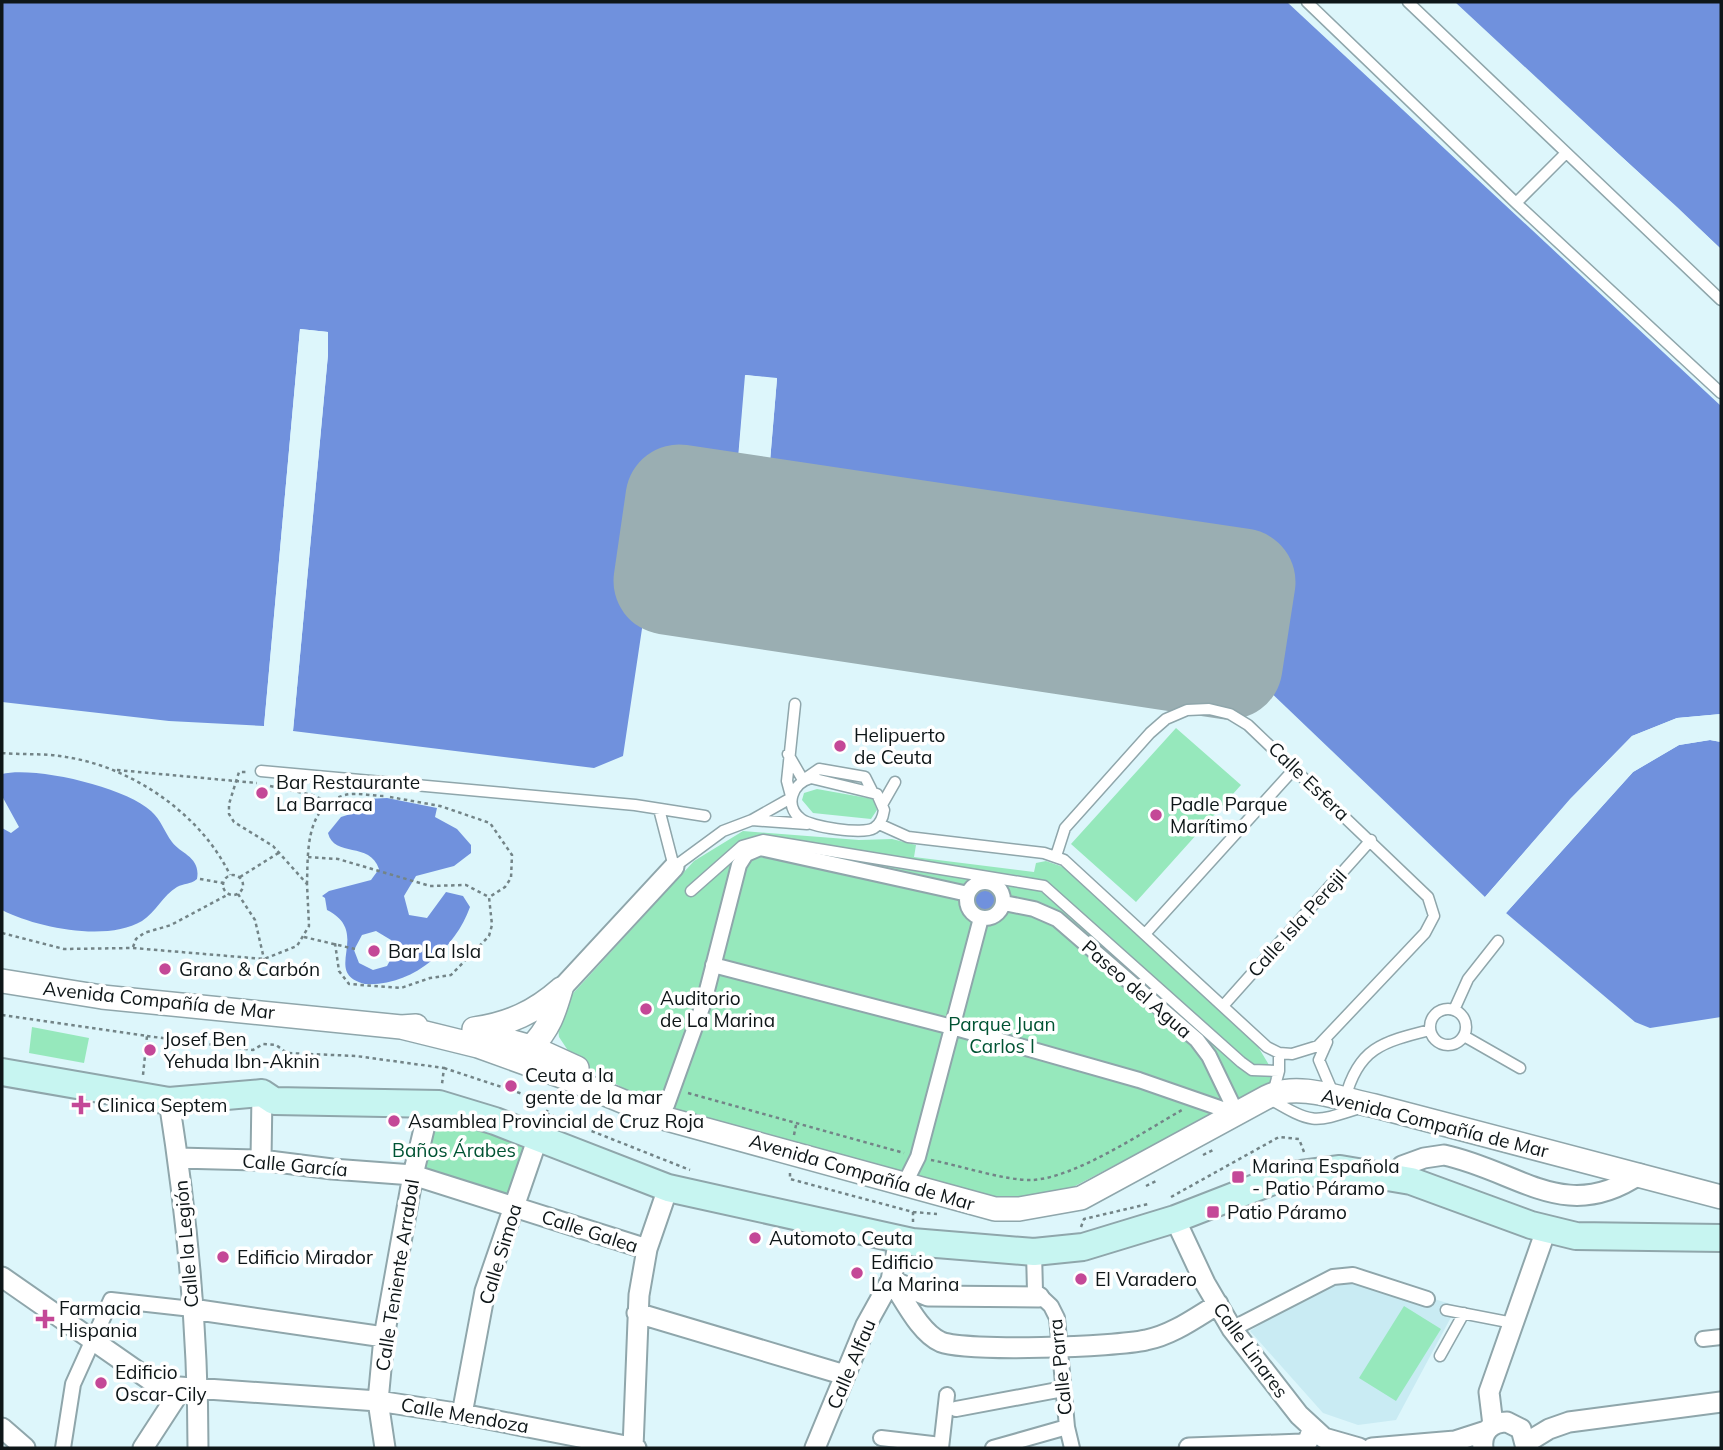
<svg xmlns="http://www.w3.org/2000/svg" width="1723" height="1450" font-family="Mulish,sans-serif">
<rect width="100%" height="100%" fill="#ddf6fb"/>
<path fill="#c9ebf3" d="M1366,1278L1457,1306L1396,1420L1358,1425L1323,1413L1250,1331L1331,1279Z"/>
<path fill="#96e8bc" d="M1176,728L1241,785L1136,902L1071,844Z
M817,789L873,799L877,810L871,819L813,813L802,800L804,793Z
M743,831L859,840L892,839L916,845L914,857L1034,872L1036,863L1046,861L1066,868L1257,1045L1272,1070L1270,1084L1033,1208L699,1117L630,1092L588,1068L571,1055L559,1037L558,1028L566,1001L694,861Z
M32,1027L89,1038L84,1063L29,1053Z
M432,1111L529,1143L511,1199L417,1170Z
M1404,1306L1441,1329L1396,1401L1359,1378Z"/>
<path fill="#7091dd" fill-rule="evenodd" d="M2,2H1287L1721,406V714L1677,718L1632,736L1570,799L1485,897L1245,668L1257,577L1254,572L767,497L777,379L746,375L735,494L667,484L663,488L623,756L594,768L293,731L328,355V332L300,329L264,726L169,721L2,702Z
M1455,2H1721V249Z
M1710,740L1721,742V1017L1650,1028L1635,1022L1506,913L1633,772L1679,745Z
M2,774C35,766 125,787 151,811C161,820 164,831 172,842C181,854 201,857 197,879C190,885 184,883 177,887C163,895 156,912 142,921C107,942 37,928 2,910V828L11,833L19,827L2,796Z
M387,798L437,808L435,817L457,829L471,845V853L454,866L416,876L404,896L409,915L427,918L446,892L463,896L470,907C455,949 412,987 365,984C320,973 373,933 327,910L325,898L322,896L329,891L371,880L379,869C370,841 334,858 328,833L341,817L369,808L367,799ZM376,931L391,940L394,953L387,966L373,970L359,963L354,950L362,935Z
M971 900a14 14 0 1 1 28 0a14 14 0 1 1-28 0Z"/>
<path fill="#ddf6fb" d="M1451,2L1677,207L1721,249V252Z
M300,329L328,332V354L293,731L290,730L324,378V335L303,333L268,726H264Z
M745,375L777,378L767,497H764L773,381L749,379L738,495L735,494Z
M1721,714V718L1677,722L1634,739L1573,801L1488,899L1485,897L1571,799L1632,736L1677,718Z
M1710,736L1721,738V742L1710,740L1679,745L1633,772L1506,913L1503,911L1631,769L1678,741Z"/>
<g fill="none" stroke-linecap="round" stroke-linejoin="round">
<path stroke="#9aaeb2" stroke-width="107" d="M679,498L1242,582L1229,666L667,581Z"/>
<defs>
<path id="service" d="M1307,2L1516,203L1721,393
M1408,2L1721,300
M1516,203L1565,154
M788,754L803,780L819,769L865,777L872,791
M261,771L635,805L705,816
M811,778L877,794L884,810C883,817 881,824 874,828C863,835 811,827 801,819C783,805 793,783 811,778Z
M791,796L787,781L795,704
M883,803L895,782
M659,809L674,867L723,831L752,820L807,824
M752,820L791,798
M879,824L908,837L1044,853L1064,860L1267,1047L1279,1053L1292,1054L1318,1046L1425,933L1434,916L1428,897L1248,725L1230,714L1209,709L1187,710L1166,719L1150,733L1065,828L1056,856
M691,891L742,846L763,840L1044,886L1241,1062L1252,1070L1279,1071
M1145,934L1295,768
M1223,1006L1371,840
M1430 1027a18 18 0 1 1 36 0a18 18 0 1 1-36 0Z
M1454,1010L1468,979L1498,941
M1464,1036L1520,1068
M1327,1042L1319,1060L1333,1093
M1273,1093L1279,1071V1053
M1270,1099C1313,1124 1313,1123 1360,1108
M1345,1099C1358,1048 1382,1042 1430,1030
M1446,1310L1513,1323
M1440,1356L1464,1313"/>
<path id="pedestrian" d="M967 900a18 18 0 1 1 36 0a18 18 0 1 1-36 0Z
M1004,903L1034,909L1057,919L1197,1040L1209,1056L1237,1114
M713,965L952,1027L1139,1080L1237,1114
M667,1105L704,1002L739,865L746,854L760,848L968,894
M905,1183L918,1157L981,918
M1034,1252L1035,1291L1051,1306L1057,1318L1067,1427L1072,1448
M1232,1329L1333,1277L1353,1275L1427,1299
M1703,1339L1721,1337
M956,1409L1063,1389
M881,1438L941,1445
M63,1448L73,1384L111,1300L192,1309
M941,1448L947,1395
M993,1448L1067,1427"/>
<path id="minor" d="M561,989L674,867
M169,1101C187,1215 198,1332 198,1448
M178,1158L261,1160L332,1169L413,1175L647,1249
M261,1160L262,1093
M1402,1166L1424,1158L1444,1155C1519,1171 1565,1225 1640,1174
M1175,1219L1205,1283L1232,1329L1299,1415L1324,1438L1359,1448
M2,1277L150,1380L165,1386L378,1401L462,1414L636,1448
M891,1280C904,1299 920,1333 941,1342C966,1352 1116,1347 1146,1340C1172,1335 1195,1318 1218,1304
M895,1282L928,1296L1039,1297
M192,1309L384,1337
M637,1313L845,1375
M462,1414L485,1291L538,1137
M1493,1425L1489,1392L1546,1230
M2,1428L25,1448
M1526,1443L1549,1429L1569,1422L1721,1402
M143,1448L182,1388
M385,1448L378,1401L384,1337L413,1175L430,1104
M633,1448L639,1295L647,1249L668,1188
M815,1448L866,1325L891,1280L899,1240
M1189,1448L1302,1444L1308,1441L1312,1430
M1372,1448L1455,1441L1486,1431
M1483,1448C1481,1432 1491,1422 1507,1422L1521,1429L1526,1448"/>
<path id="tertiary" d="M2,981L102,997L401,1027L416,1026
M401,1027L478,1046L564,1077L663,1118L995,1209H1019L1081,1198L1267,1097C1298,1081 1343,1100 1375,1106L1721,1197
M474,1029C509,1024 535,1012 561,989
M488,1035L531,1047L577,1068
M517,1047H531C549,1029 554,1013 561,989"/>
<path id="secondary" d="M2,1072L169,1101L262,1093L274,1101L439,1104L495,1121L668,1188L912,1242L1034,1252L1083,1247L1175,1219L1286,1176L1340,1169L1411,1181L1531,1225L1576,1236L1721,1238"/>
</defs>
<use href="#service" stroke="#8fa6ab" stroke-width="13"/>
<use href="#pedestrian" stroke="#8fa6ab" stroke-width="18"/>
<use href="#minor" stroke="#8fa6ab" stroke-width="23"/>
<use href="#tertiary" stroke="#8fa6ab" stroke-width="26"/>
<use href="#secondary" stroke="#8fa6ab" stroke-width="30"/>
<path stroke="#738487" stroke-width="2.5" stroke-dasharray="3.5 3.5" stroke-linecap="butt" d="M2,753C23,755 45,753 66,757C132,767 201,814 230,875
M117,770L257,783
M270,786L312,795L331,803
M390,797L440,806L490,823L512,855L511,878L505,887L491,896
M308,857L338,859L430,886L466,885L489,897L492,925L489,936L451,975L430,978L401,988L349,984L339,971L335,943
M223 885a10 10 0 1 1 20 0a10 10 0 1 1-20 0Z
M240,877L280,852
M200,879L223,883
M307,884C308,852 305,806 345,795C356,792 372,796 384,796
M238,894L255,920L264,959
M2,933L64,949L133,948L264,959L297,946L309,926L307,884L273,846L234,822L229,814V804L239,772H248
M304,937L355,949
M133,947L136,939L144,933L171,925L229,894
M2,1015L147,1036L143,1075
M147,1036L253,1050L263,1044L276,1045L287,1053L356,1056L444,1068L442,1084
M444,1068L550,1103L546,1114
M688,1093L904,1153
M546,1113L690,1170
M794,1135L796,1125
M1203,1155L1215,1149
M931,1160C958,1165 1006,1181 1032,1180C1075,1178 1143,1132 1182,1110
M790,1173V1179L913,1212V1222
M1146,1186L1158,1180
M1171,1197L1279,1137L1299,1139L1304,1152
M913,1212L937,1214
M1081,1227L1084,1219L1148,1204"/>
<use href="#service" stroke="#fff" stroke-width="10"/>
<use href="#pedestrian" stroke="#fff" stroke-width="14"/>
<use href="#minor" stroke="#fff" stroke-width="19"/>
<use href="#tertiary" stroke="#fff" stroke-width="23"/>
<use href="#secondary" stroke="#c7f5f1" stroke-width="26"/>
</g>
<g fill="#c44897" stroke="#fff" stroke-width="2.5">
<circle cx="840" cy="746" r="7"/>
<circle cx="262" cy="793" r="7"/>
<circle cx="1156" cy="815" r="7"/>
<circle cx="374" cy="951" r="7"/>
<circle cx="165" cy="969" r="7"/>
<circle cx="646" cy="1009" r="7"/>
<circle cx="150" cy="1050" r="7"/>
<circle cx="511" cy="1086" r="7"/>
<path d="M77.5 1094.5h7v7h7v7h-7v7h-7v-7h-7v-7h7z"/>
<circle cx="394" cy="1121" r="7"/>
<rect x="1231" y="1170" width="14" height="14" rx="3.5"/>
<rect x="1206" y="1205" width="14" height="14" rx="3.5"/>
<circle cx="755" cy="1238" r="7"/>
<circle cx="223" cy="1257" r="7"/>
<circle cx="857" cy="1273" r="7"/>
<circle cx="1081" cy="1279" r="7"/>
<path d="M41.5 1308.5h7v7h7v7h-7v7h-7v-7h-7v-7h7z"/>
<circle cx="101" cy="1383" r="7"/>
</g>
<g text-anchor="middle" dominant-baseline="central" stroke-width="7" stroke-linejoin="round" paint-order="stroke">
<g font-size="19" fill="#0e1618" stroke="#fff" text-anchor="start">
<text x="854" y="735">Helipuerto<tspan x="854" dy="22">de Ceuta</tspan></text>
<text x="276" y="782">Bar Restaurante<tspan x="276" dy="22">La Barraca</tspan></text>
<text x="1170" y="804">Padle Parque<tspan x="1170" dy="22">Marítimo</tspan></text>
<text x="388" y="951">Bar La Isla</text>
<text x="179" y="969">Grano &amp; Carbón</text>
<text x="660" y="998">Auditorio<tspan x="660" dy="22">de La Marina</tspan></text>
<text x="164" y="1039">Josef Ben<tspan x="164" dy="22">Yehuda Ibn-Aknin</tspan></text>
<text x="525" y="1075">Ceuta a la<tspan x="525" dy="22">gente de la mar</tspan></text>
<text x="97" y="1105">Clinica Septem</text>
<text x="408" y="1121">Asamblea Provincial de Cruz Roja</text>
<text x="1252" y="1166">Marina Española<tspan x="1252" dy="22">- Patio Páramo</tspan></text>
<text x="1227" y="1212">Patio Páramo</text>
<text x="769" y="1238">Automoto Ceuta</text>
<text x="237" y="1257">Edificio Mirador</text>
<text x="871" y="1262">Edificio<tspan x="871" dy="22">La Marina</tspan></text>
<text x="1095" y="1279">El Varadero</text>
<text x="59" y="1308">Farmacia<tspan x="59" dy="22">Hispania</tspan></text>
<text x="115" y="1372">Edificio<tspan x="115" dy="22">Oscar-Cily</tspan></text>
</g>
<g font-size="19" fill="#0e1618" stroke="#fff">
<text transform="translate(1309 781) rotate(44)">Calle Esfera</text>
<text transform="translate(1297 923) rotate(-48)">Calle Isla Perejil</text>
<text transform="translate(1137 989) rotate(41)">Paseo del Agua</text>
<text transform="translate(159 1000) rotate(6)">Avenida Compañía de Mar</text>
<text transform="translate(1435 1123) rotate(14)">Avenida Compañía de Mar</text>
<text transform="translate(295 1165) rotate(5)">Calle García</text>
<text transform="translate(862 1172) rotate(16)">Avenida Compañía de Mar</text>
<text transform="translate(590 1231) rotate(18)">Calle Galea</text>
<text transform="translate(186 1244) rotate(-95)">Calle la Legión</text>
<text transform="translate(500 1254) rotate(-73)">Calle Simoa</text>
<text transform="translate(397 1275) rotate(-81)">Calle Teniente Arrabal</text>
<text transform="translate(1251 1350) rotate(54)">Calle Linares</text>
<text transform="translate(851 1364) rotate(-67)">Calle Alfau</text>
<text transform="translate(1060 1367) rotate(-96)">Calle Parra</text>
<text transform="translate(465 1415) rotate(10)">Calle Mendoza</text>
</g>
<g font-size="19" fill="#005333" stroke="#fff">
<text x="1002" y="1024">Parque Juan<tspan x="1002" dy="22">Carlos I</tspan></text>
<text x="454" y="1150">Baños Árabes</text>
</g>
</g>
<rect width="1723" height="1450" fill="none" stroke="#0e1618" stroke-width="7"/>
</svg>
